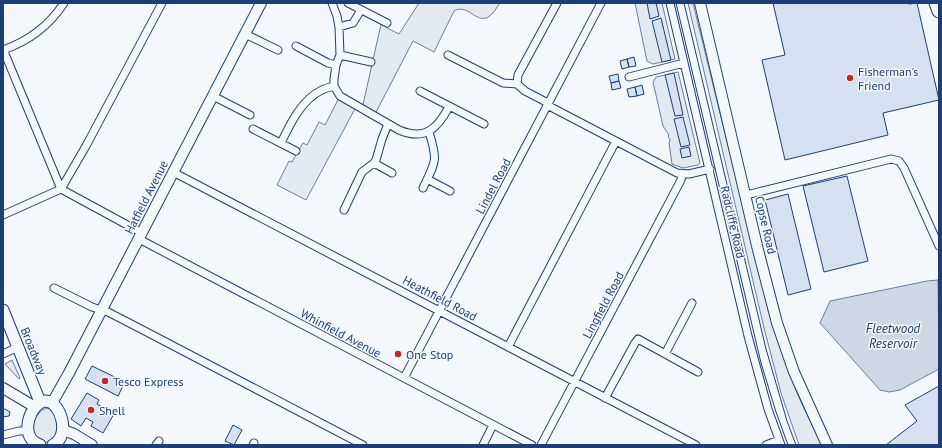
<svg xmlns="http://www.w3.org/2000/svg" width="942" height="448" font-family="'PT Sans',sans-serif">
<rect width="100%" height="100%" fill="#f4f7fb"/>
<path fill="#e3e9f0" stroke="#687fa3" d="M419,3H500L493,13L487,18C484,18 482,19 480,18C471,15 464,5 454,11L434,52L413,41L374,116L362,109L382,20L387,23V28L399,34Z
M635,3H662L675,59L653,64L647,61Z
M688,3H693L762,285C777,337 794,401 825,445H799L781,393L764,328Z
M678,72L700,163L698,165L683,168L672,164L669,143L670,140L668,136L669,135L663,126L653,82L656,77Z
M340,96L357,105L306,200L277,185L289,161L292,162L303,143L307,145L319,122L325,125Z
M12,360L20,378L19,379L5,364Z
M48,408C57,413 58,425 58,434C47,444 46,444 34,436L32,425C36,417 40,409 48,408Z"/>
<path fill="#cfd7e4" stroke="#687fa3" d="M938,280L939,369L900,390L889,392L880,390L820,323L830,301L927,281Z"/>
<path fill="#d5e0f0" stroke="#1d3f73" d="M647,3H656L659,16L650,19Z
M773,3H908L909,4L917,3L939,100L883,113L888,135L785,160L762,60L785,55Z
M661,18L671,60L662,62L652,21Z
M634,57L636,66L629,67L627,59Z
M627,59L629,67L622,69L620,61Z
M674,73L683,115L675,116L665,75Z
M618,74L619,81L611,83L609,76Z
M619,81L621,88L612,90L611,83Z
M642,85L644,94L637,96L635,87Z
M635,87L637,96L629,97L627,89Z
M683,117L690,145L681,147L674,119Z
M689,147L691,156L682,158L680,149Z
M847,176L868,261L824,272L803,186Z
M788,194L811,289L788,295L765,200Z
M92,366L125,382L118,396L85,379Z
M939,386V445H886L917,421L905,405Z
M87,393L99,400L97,404L114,414L103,433L91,426L93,422L86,418L81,426L71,419Z
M3,408L10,412L9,416L3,417Z
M233,425L242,430L234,445L225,441Z"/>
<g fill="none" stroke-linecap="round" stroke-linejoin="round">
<defs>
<path id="street" d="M332,3L337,16L339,27L340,55L336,65L334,79V86L340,96L399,130C425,141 437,129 449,107
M348,3L387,23
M670,3L748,336L768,409L781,445
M339,27L353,23L361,10
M245,34L278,50
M296,46L328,63L336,65
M3,49L61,189L142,233
M3,50C29,41 49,26 64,3
M340,55L371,62
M448,55L503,83L517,84L518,75L557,3
M629,77L684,63
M517,84L525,91L548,103
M420,91L484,124
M213,96L250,115
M547,105L677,173L689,174L710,169
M253,129L296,151
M281,143C290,124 302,99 322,90C326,88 330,87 334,86
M374,163L392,173
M173,172L696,445
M427,179L450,191
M423,188C436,161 438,161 429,132
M746,195L891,159L899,161L904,168L939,246
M344,210L362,172L374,163L376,160L382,139L388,124
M3,215L61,189L86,146L162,3
M139,239L532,445
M54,288L92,307L108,312L139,328L363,445
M508,347L616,141
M3,354L18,347
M665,354L692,303
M404,378L601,3
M605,398L635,343L638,339L698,372
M3,435L19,431H27
M156,445L159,441
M253,445L254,443
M483,445L493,425
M541,445L681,180L682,174
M766,445L779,440"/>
<path id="secondary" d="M700,3L758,250L777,323L794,372L827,445
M3,388L35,407
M52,403L69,373L261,3
M63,430L74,434L92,445"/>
<path id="primary" d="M3,310L40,402
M40,445C17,437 31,401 46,401C61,402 71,436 53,445"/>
<path id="highway" d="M936,3L939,11"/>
</defs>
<use href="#street" stroke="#1d3f73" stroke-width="9"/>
<use href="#secondary" stroke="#1d3f73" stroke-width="12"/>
<use href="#primary" stroke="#1d3f73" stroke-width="13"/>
<use href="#highway" stroke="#1d3f73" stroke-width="15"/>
<use href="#street" stroke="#f4f7fb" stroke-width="7"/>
<use href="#secondary" stroke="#f4f7fb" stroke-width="10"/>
<use href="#primary" stroke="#f4f7fb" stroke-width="11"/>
<use href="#highway" stroke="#f4f7fb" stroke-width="13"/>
<path stroke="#1d3f73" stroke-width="1" d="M676,3L761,363L776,412L788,445
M684,3L766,349L787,421L796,445"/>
</g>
<g fill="#c62828" stroke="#f4f7fb" stroke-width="1.5">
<circle cx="850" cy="78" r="4"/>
<circle cx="398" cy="354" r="4"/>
<circle cx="105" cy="381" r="4"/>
<circle cx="91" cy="410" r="4"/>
</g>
<g text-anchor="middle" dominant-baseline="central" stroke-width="3" stroke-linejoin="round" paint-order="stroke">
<g font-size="12" fill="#1d3f73" stroke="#f4f7fb" text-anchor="start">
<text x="858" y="71">Fisherman's<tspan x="858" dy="14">Friend</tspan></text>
<text x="406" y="354">One Stop</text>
<text x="113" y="381">Tesco Express</text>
<text x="99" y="410">Shell</text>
</g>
<g font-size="12" fill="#1d3f73" stroke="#f4f7fb">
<text transform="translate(493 186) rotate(-62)">Lindel Road</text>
<text transform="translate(146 197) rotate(-63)">Hatfield Avenue</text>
<text transform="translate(733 222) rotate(77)">Radcliffe Road</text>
<text transform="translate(766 225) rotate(77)">Copse Road</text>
<text transform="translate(440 298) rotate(28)">Heathfield Road</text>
<text transform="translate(603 305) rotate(-62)">Lingfield Road</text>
<text transform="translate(341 333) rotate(28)">Whinfield Avenue</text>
<text transform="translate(34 351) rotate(68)">Broadway</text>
</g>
<g font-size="13" font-style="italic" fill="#1d3f73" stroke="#f4f7fb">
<text x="893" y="328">Fleetwood<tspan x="893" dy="15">Reservoir</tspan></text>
</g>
</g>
<rect width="942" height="448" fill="none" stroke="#1d3f73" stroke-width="8"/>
</svg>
